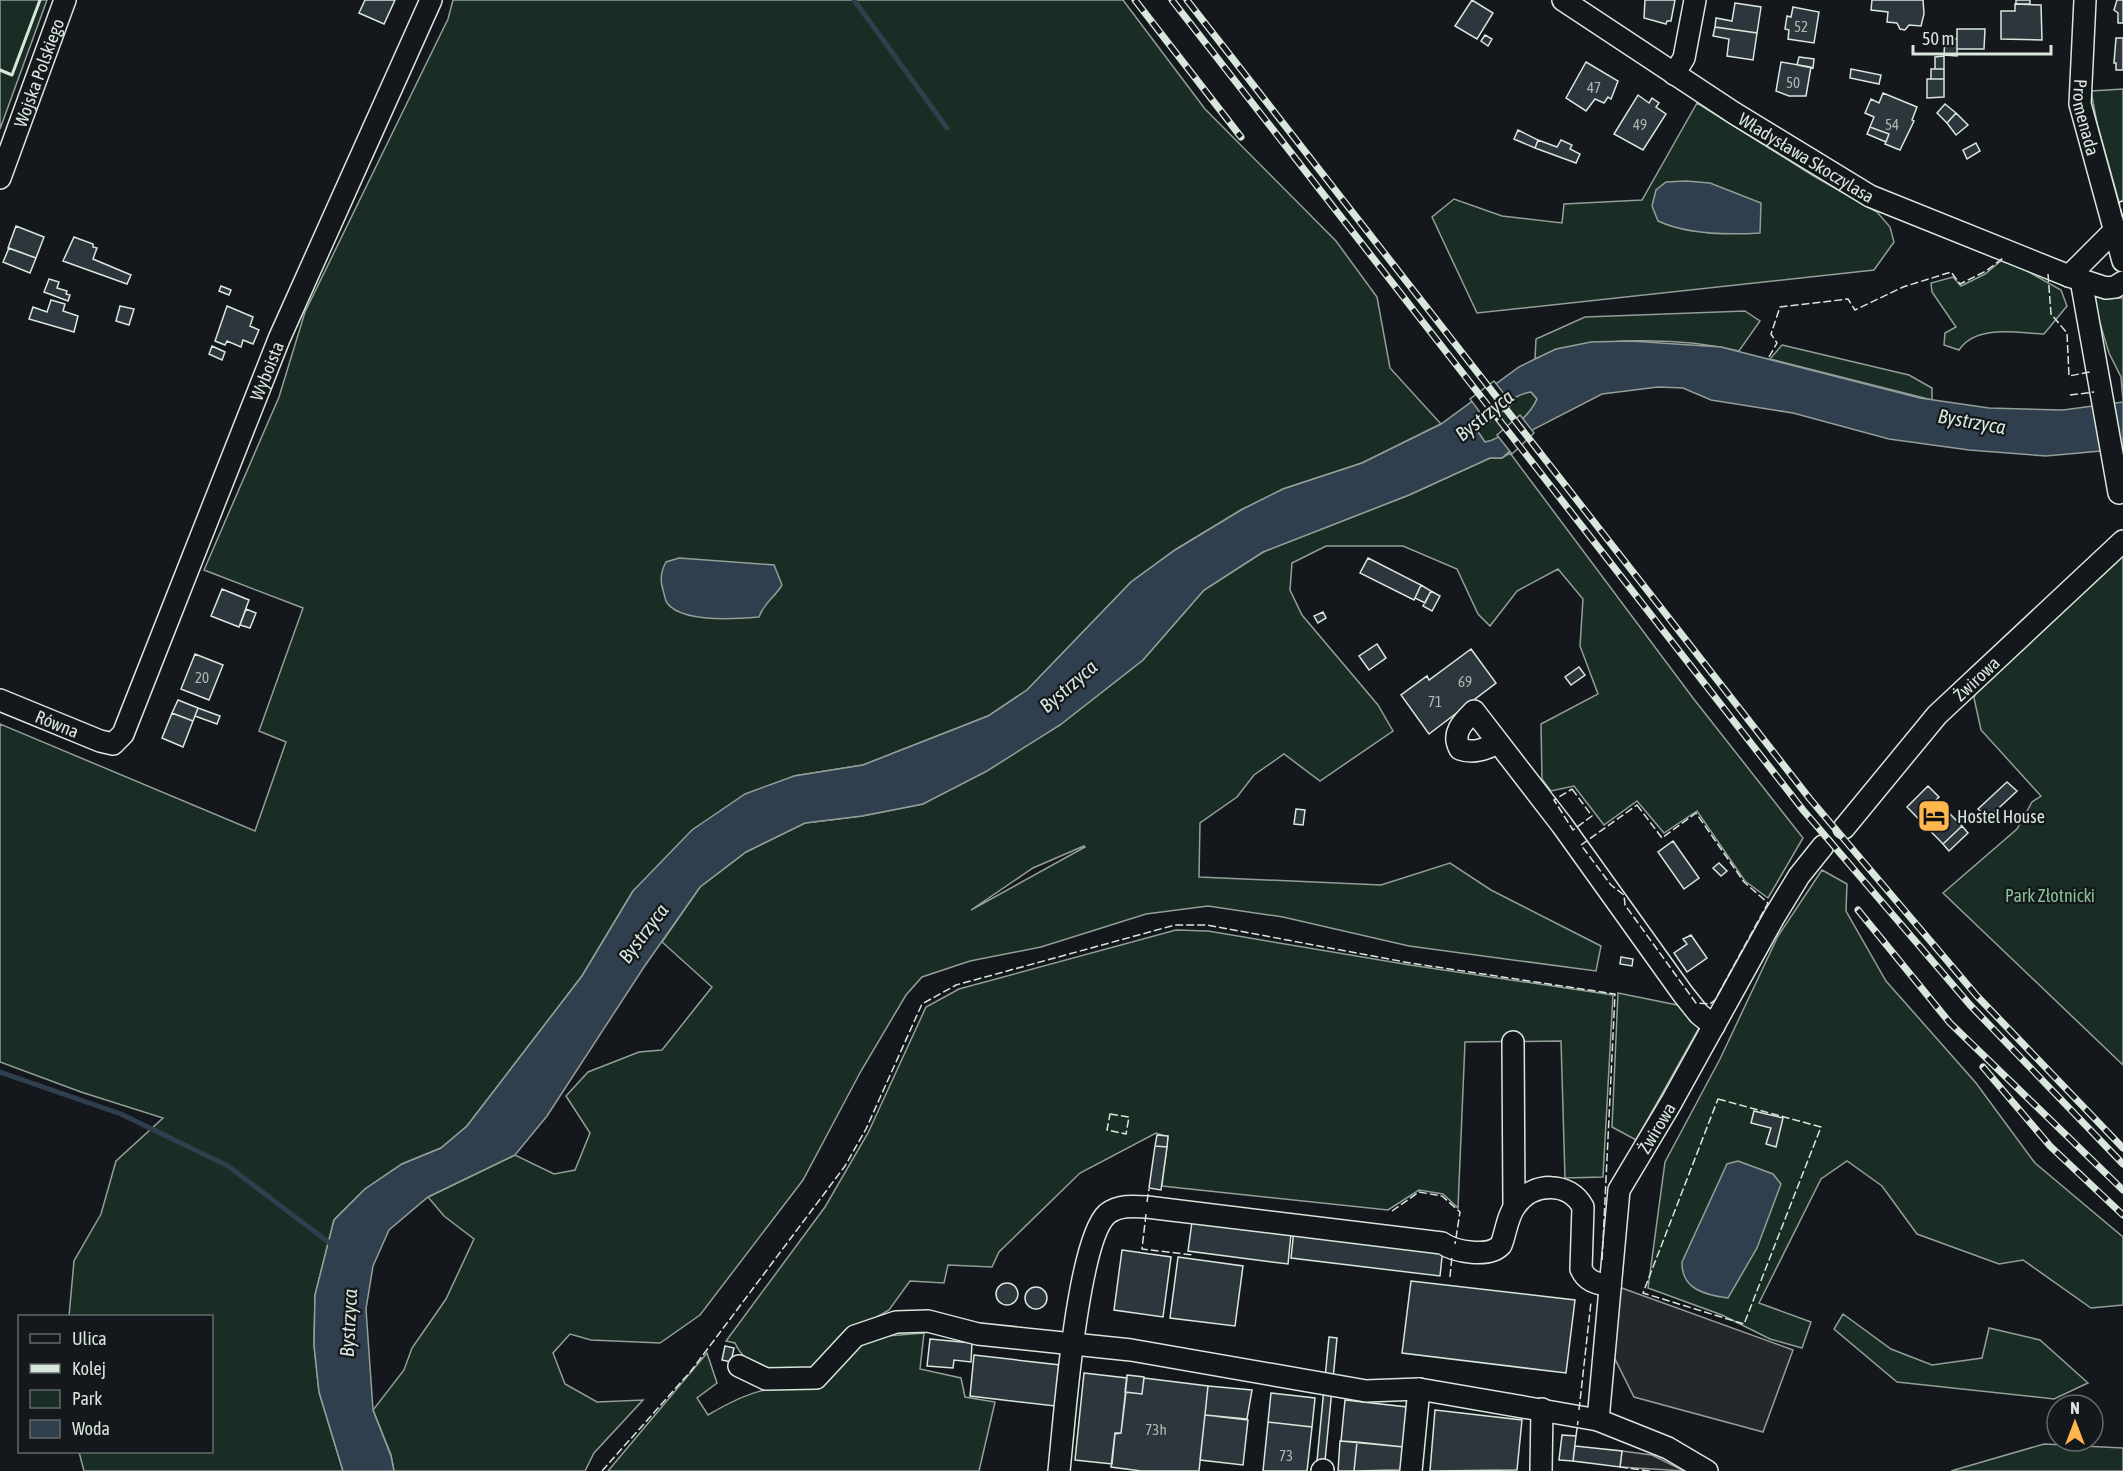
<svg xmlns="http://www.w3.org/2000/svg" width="2123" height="1471" font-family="'Asap Condensed',sans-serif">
<rect width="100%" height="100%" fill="#14181c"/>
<path fill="#1a2d24" stroke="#939e99" stroke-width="1.5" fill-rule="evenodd" d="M0,0H47L0,129Z
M453,0H1123L1205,109L1336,241L1377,297L1390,368L1441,424L1362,463L1283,489L1241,510L1175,550L1131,582L1027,690L988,716L863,765L794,776L633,891L582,976L467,1126L441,1148L402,1164L365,1189L334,1220L315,1295L314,1345L319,1392L343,1471H84L79,1452H212V1316H69L74,1261L101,1214L116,1161L163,1118L81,1092L0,1062V724L255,831L286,742L259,731L303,608L204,570L279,397L305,312L448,19Z
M2123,89V201L2119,202L2097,123L2091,91Z
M1697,103L1812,175L1877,212L1890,227L1894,242L1874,270L1477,313L1432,217L1454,199L1502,216L1562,223L1564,204L1642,200Z
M2002,260L2016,265L2061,290L2067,306L2044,334C2017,333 1976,324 1959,350L1944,345L1945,333L1956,327L1932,292L1931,283L1953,277L1961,286L1985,274Z
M2092,297L2123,298V401L2121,377L2109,353Z
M1745,311L1760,321L1739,351C1681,337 1589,335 1535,359L1536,339L1585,317Z
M1782,345L1909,375L1932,388V400L1770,359Z
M1531,392L1537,399C1530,416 1503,439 1485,442L1478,432C1487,416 1513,393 1531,392Z
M1510,453L1693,698L1803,838L1768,898L1745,881L1697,811L1664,833L1637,801L1604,825L1574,786L1551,791L1542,779L1541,724L1598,694L1580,646L1583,599L1558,569L1517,591L1490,626L1478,614L1457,569L1403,546H1326L1292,563L1290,590L1302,615L1378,705L1393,731L1320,781L1284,754L1254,775L1237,797L1200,823L1199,877L1381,885L1450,863L1491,890L1601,946L1596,971L1409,946L1283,917L1208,906L1146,914L1041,947L970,961L922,977L906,995L861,1071L803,1180L700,1315L660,1343L591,1340L570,1334L553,1353L565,1384L597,1402L643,1400L594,1453L585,1471H394L391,1455L373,1410L404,1370L412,1348L446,1299L474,1239L444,1216L428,1197L515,1155L554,1174L575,1170L590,1133L566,1096L588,1072L639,1052L662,1050L712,987L662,942L700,887L746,852L805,823L862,816L923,804L1060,725L1143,660L1204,590L1263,552L1409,495L1490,458H1502ZM1084,846L1085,847L971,910L1033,868Z
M2123,552V1065L1943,893L2017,829L2032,802L2041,796L1981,730L1974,698L1978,687Z
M1822,870L1847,884L1846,911L1886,981L1976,1083L2035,1163L2123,1237V1305L2091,1308L2023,1260L1999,1264L1917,1234L1882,1186L1847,1161L1821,1179L1759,1303L1811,1322L1802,1348L1770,1339L1722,1315L1648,1288L1665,1162L1720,1059L1778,936Z
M1176,930L1208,931L1410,965L1613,995L1603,1177L1565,1178L1561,1041L1465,1042L1458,1208L1443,1194L1419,1190L1388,1210L1162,1186L1168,1137L1156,1133L1080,1173L999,1252L992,1267L948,1265L944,1283L910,1281L889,1310L854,1330L813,1373C785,1373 748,1373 735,1343L726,1341L825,1207L868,1133L926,1007L959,989Z
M1618,993L1682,1006L1700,1026L1636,1140L1612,1127Z
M1843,1314L1891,1349L1932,1365L1982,1358L1989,1328L2040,1340L2088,1383L2054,1399L1897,1382L1834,1329Z
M924,1333L920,1369L961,1378L965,1397L995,1402L979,1471H608L707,1353L717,1383L697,1398L708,1415C752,1389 765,1388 816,1385L862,1338Z
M2044,1444L2123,1448V1471H1951Z"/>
<path fill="#24282b" stroke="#939e99" stroke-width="1.5" d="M1619,1287L1793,1350L1763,1432L1634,1397L1613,1355Z
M1622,1451L1652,1455L1684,1471L1620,1467Z"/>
<path fill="#2f3f4d" stroke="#939e99" stroke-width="1.5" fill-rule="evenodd" d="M1686,181L1710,183L1761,203L1760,233C1728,235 1688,235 1658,221L1652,206L1656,190L1666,182Z
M1591,342L1631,341L1721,347L1920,398L1989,408L2063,410L2123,402V447L2101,451L2046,456L1969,450L1889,439L1793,413L1711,400L1683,388L1658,387L1602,394L1534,429L1502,458H1490L1409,495L1263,552L1204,590L1143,660L1060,725L987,771L923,804L862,816L805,823L746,852L700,887L644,967L547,1116L515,1155L428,1197L389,1230L373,1266L366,1309L373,1410L391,1456L394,1471H343L319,1392L314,1345L315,1295L334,1220L365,1189L402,1164L441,1148L467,1126L582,976L633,891L692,830L745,794L794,776L863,765L988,716L1027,690L1131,582L1175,550L1241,510L1283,489L1362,463L1441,424L1519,367L1535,359L1556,349ZM1531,392L1537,399C1530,416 1503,439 1485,442L1478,432C1487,416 1513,394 1531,392Z
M679,558L774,565L782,585C775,597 764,603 759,617C737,619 682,623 667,603C665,600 664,593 663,590C660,581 661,571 666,562Z
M1738,1161L1773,1174L1781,1184L1757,1248L1728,1298C1705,1295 1681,1289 1682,1262L1727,1164Z"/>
<path fill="#14181c" stroke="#939e99" stroke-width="1.5" d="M1494,381L1512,404L1488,423L1470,399Z
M1520,415L1534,433L1512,454L1497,435Z"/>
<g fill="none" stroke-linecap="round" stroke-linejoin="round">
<path stroke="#2f3f4d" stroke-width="5" d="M854,0L947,128
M0,1072L121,1114L228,1166L331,1244"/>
</g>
<path fill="#2c363c" stroke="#d8e6dc" stroke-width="1.5" d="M365,0H395L384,24L359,13Z
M1472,0L1493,13L1477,39L1455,26Z
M1645,0H1675L1671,21H1667L1666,24L1644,18Z
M1872,0H1923L1924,14L1921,26L1909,25L1905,30L1900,29L1897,23L1887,22L1888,12L1871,10Z
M2016,0H2030V4H2016Z
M2117,0H2123V23H2118V13L2114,10Z
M1735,3L1761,7L1757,33L1715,27L1716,18L1732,21Z
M2015,4L2041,5L2042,40L2001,39V11H2015Z
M1793,7L1819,12L1814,43L1788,39L1789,30L1785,29L1787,16L1791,17Z
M1715,27L1757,33L1753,60L1727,56L1729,39L1713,36Z
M1957,29H1985L1984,49H1957Z
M1485,35L1492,39L1488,46L1481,41Z
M1945,38L1957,39V56L1944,55Z
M2116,38H2123V70H2116V63H2114Z
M1944,56V69H1935V57Z
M1799,57L1814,59L1813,68L1797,65Z
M1586,62L1618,81L1611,99L1608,97L1604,103L1595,99L1586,111L1566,98Z
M1781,62L1811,67L1806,96H1789L1776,91Z
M1851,69L1881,75L1879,84L1850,78Z
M1931,69H1944V79H1931Z
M1927,79H1944V97L1927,98Z
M1883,93L1917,107L1912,120L1914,121L1900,150L1885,144L1889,134L1870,127L1874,117L1865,113L1871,99L1879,103Z
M1638,95L1649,103L1652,98L1659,103L1656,107L1666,114L1643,150L1614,134Z
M1945,104L1956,113L1947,123L1937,113Z
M1956,113L1968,125L1956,135L1947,123Z
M1870,127L1889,134L1886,142L1867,134Z
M1518,130L1538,140L1535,148L1514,139Z
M1538,140L1557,147L1561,140L1572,145L1570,149L1580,154L1576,163L1535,148Z
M1976,143L1980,151L1967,159L1963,150Z
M16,226L44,237L36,258L8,248Z
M74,237L93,244V247L97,248L93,259L131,275L127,284L63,261Z
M9,248L36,258L30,273L3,262Z
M49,279L59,282L57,288L67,291L66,294L70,295L68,301L44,292Z
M221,286L231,290L229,295L219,291Z
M51,300L65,304L63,311L78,316L74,332L29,319L33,307L47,312Z
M120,306L134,309L129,325L116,321Z
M227,306L253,317L250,326L259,330L253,344L243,340L241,347L227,341L225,345L215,341Z
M212,346L225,352L222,360L209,354Z
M1368,558L1421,585L1414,600L1360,573Z
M1421,585L1431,591L1425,603L1415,598Z
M222,589L249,600L239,627L211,616Z
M1431,591L1440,596L1432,611L1423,606Z
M246,609L256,613L250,628L240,625Z
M1323,612L1326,618L1318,623L1314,616Z
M1377,644L1386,658L1369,670L1359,656Z
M1471,649L1496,683L1429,734L1401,695L1427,676L1429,680Z
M195,654L223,665L209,700L181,689Z
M1579,667L1585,675L1571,685L1565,677Z
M178,700L198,708L193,721L172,713Z
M198,708L220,716L217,724L195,716Z
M172,713L193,721L183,747L162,738Z
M2007,782L2017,791L1988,818L1978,809Z
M1928,786L1939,797L1936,800L1962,826L1943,844L1907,807Z
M1296,809L1305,810L1303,825L1294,824Z
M1962,826L1968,833L1949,851L1943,844Z
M1673,841L1699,878L1684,889L1658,852Z
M1719,863L1727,871L1721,876L1713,868Z
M1691,935L1707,958L1687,972L1674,953L1687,944L1683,939Z
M1621,957L1633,959L1632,966L1620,964Z
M1754,1111L1783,1118L1776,1147L1766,1144L1771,1128L1751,1123Z
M1157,1135L1168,1136L1167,1147L1155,1146Z
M1155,1146L1167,1147L1161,1190L1149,1188Z
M1192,1222L1291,1234L1288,1264L1188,1251Z
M1294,1230L1443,1248L1440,1276L1291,1258Z
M1122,1250L1171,1257L1163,1317L1114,1310Z
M1178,1257L1243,1266L1235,1326L1170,1318Z
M1411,1281L1575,1300L1566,1373L1402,1353Z
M996 1294a11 11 0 1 1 22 0a11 11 0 1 1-22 0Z
M1025 1298a11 11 0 1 1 22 0a11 11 0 1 1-22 0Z
M1329,1337L1337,1338L1324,1471H1316Z
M930,1339L972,1343L971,1362L954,1360L953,1368L927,1366Z
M725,1346L734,1348L731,1362L722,1360Z
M974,1355L1060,1365L1055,1406L970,1396Z
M1084,1373L1127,1378L1121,1433L1115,1434L1112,1464L1075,1460Z
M1127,1375L1144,1377L1142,1394L1125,1392Z
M1144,1378L1208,1386L1199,1471H1141L1111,1467L1115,1433H1121L1126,1392L1142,1394Z
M1208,1386L1252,1390L1247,1419L1205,1415Z
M1271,1393L1315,1398L1312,1427L1268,1422Z
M1345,1400L1407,1407L1403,1447L1341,1441Z
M1435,1410L1522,1420L1517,1470L1430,1471Z
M1205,1415L1248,1420L1243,1465L1200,1460Z
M1268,1422L1312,1427L1307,1471H1263Z
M1562,1435L1576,1436L1573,1461L1559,1460Z
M1340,1441L1357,1442L1354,1471H1338Z
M1357,1442L1403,1447L1401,1470L1354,1471Z
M1575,1446L1622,1451L1620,1467L1573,1461Z"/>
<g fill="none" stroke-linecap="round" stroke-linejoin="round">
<defs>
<g id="minor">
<path id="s1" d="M1563,0L1734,113L1870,196L2069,276L2106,288L2115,287L2123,282"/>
<path id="s2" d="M2085,0L2080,104L2123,261"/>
<path d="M1674,74L1684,58L1695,0"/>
<path id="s3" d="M0,178L65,0"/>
<path d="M2069,276L2114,231"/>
<path d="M2081,280L2119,493"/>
<path id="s4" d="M0,700L100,741L113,744L123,734L279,339L431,0"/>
<path d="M1498,743C1485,749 1474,754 1460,749C1451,733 1463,722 1474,711L1562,825L1683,994L1699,1014L1714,1026"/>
<path id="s5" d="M1844,828L1937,715L2123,541"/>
<path d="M1513,1042L1514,1207"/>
<path d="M739,1366L766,1379L816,1378L855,1336L896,1322L928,1321L978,1334L1131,1350L1366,1391L1419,1389"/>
<path d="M1059,1471C1064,1424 1077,1241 1107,1214C1118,1205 1133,1206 1147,1207L1442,1243C1455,1252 1489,1258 1501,1245C1506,1233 1507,1216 1516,1205C1533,1182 1569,1181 1583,1207L1581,1269C1587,1282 1596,1283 1610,1286"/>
<path d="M1322,1471L1323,1470"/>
<path d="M1411,1471L1419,1389L1598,1420"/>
<path d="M1541,1471L1542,1409"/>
<path id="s6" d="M1707,1471L1668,1448L1598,1420L1619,1190L1671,1103L1774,917L1799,876L1823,846"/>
</g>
</defs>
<use href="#minor" stroke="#d8e6dc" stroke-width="24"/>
<use href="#minor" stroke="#14181c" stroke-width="21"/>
<defs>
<path id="rail" d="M1135,0L1241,137
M1172,0L1803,810L1970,1005L2123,1164
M1187,0L1810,799L1977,996L2123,1148
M1858,910L1950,1023L2123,1190
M1983,1067L2050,1146L2123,1215"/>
</defs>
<use href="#rail" stroke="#d8e6dc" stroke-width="7"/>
<use href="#rail" stroke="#14181c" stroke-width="4.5" stroke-dasharray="14" stroke-linecap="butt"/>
<path stroke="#d8e6dc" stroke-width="1.5" stroke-dasharray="8 3" stroke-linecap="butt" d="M2123,201L2119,202L2123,219
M2048,274L2051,314L2067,333L2069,376L2090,372
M1769,357L1777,343L1771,334L1780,307L1848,299L1855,310L1903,287L1951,272L1960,284L1986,271L2003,258
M2070,395L2094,392
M1572,789L1592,816L1573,830L1554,800Z
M1637,805L1662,838L1696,813L1744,882L1768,903L1715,1000L1710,1004L1696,1003L1625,905L1624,895L1611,885L1581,845Z
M1718,1099L1821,1127L1744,1324L1643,1293Z
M1110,1114L1129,1117L1126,1134L1107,1130Z
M1147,1202L1149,1189
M1392,1211L1419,1192L1442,1196L1460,1212L1455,1244
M1146,1214L1142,1249L1193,1255
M1450,1277L1452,1256
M1579,1410L1591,1302
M1576,1436L1578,1421
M1620,1467L1650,1471
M602,1471L691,1371L845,1166L866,1129L922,1004L956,985L1175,925H1207L1410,963L1615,994L1602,1262"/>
<path stroke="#d8e6dc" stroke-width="3" d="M0,70L12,75L40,0"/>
</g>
<defs>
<symbol id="hotel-square" viewBox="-11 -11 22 22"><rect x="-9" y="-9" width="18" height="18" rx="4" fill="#ffb74d" stroke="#14181c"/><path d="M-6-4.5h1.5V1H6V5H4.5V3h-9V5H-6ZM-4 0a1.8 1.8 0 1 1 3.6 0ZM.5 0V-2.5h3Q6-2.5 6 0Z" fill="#111"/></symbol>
</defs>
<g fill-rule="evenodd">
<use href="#hotel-square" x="1915" y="797" width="38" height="38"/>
</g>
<g text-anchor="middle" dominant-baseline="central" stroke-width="4.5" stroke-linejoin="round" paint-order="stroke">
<g font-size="15" fill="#adbab4">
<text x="1801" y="26">52</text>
<text x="1793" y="82">50</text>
<text x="1594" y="87">47</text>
<text x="1640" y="124">49</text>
<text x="1892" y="124">54</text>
<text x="202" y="677">20</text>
<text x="1465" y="681">69</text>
<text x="1435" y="701">71</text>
<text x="1156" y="1429">73h</text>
<text x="1286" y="1455">73</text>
</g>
<g font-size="18" fill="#d8e6dc" stroke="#14181c">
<text stroke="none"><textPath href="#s3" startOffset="112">Wojska Polskiego</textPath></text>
<text stroke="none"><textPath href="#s2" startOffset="118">Promenada</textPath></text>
<text stroke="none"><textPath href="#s1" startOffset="290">Władysława Skoczylasa</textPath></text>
<text stroke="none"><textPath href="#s4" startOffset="526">Wyboista</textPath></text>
<text stroke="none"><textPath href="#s5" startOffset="200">Żwirowa</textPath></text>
<text stroke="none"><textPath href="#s4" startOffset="62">Równa</textPath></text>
<text stroke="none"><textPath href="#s6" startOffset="424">Żwirowa</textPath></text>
</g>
<g font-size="18" fill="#d8e6dc" stroke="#14181c" text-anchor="start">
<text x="1957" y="816">Hostel House</text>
</g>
<g font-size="18" fill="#8ac095" stroke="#14181c">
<text x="2050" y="895">Park Złotnicki</text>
</g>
<g font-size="20" font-style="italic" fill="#d8e6dc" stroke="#14181c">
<text transform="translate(1484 415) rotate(-39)">Bystrzyca</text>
<text transform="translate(1972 421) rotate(10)">Bystrzyca</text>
<text transform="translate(1068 686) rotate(-41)">Bystrzyca</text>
<text transform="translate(643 933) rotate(-53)">Bystrzyca</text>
<text transform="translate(348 1323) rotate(-87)">Bystrzyca</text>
</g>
</g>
<rect x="18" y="1315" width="195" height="138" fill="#14181c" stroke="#626a69" stroke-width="1.5"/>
<rect x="30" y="1334" width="30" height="9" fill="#14181c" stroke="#626a69" stroke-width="1.5"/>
<text x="72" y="1345" font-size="18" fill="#d8e6dc">Ulica</text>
<rect x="30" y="1364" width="30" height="9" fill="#d8e6dc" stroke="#626a69" stroke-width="1.5"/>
<text x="72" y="1375" font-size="18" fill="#d8e6dc">Kolej</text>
<rect x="30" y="1390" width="30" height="18" fill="#1a2d24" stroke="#626a69" stroke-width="1.5"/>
<text x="72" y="1405" font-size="18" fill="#d8e6dc">Park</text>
<rect x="30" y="1420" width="30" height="18" fill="#2f3f4d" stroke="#626a69" stroke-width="1.5"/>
<text x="72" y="1435" font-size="18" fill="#d8e6dc">Woda</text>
<g transform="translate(2075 1423)"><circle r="28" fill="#14181c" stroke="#626a69" stroke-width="1.5"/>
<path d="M0-4.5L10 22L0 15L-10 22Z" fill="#ffb74d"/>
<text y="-9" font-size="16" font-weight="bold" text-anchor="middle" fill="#d8e6dc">N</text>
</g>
<path d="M1913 45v9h138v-9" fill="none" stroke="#d8e6dc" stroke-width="3"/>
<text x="1922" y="45" font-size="18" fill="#d8e6dc" stroke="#14181c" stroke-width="4.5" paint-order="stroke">50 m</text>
</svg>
